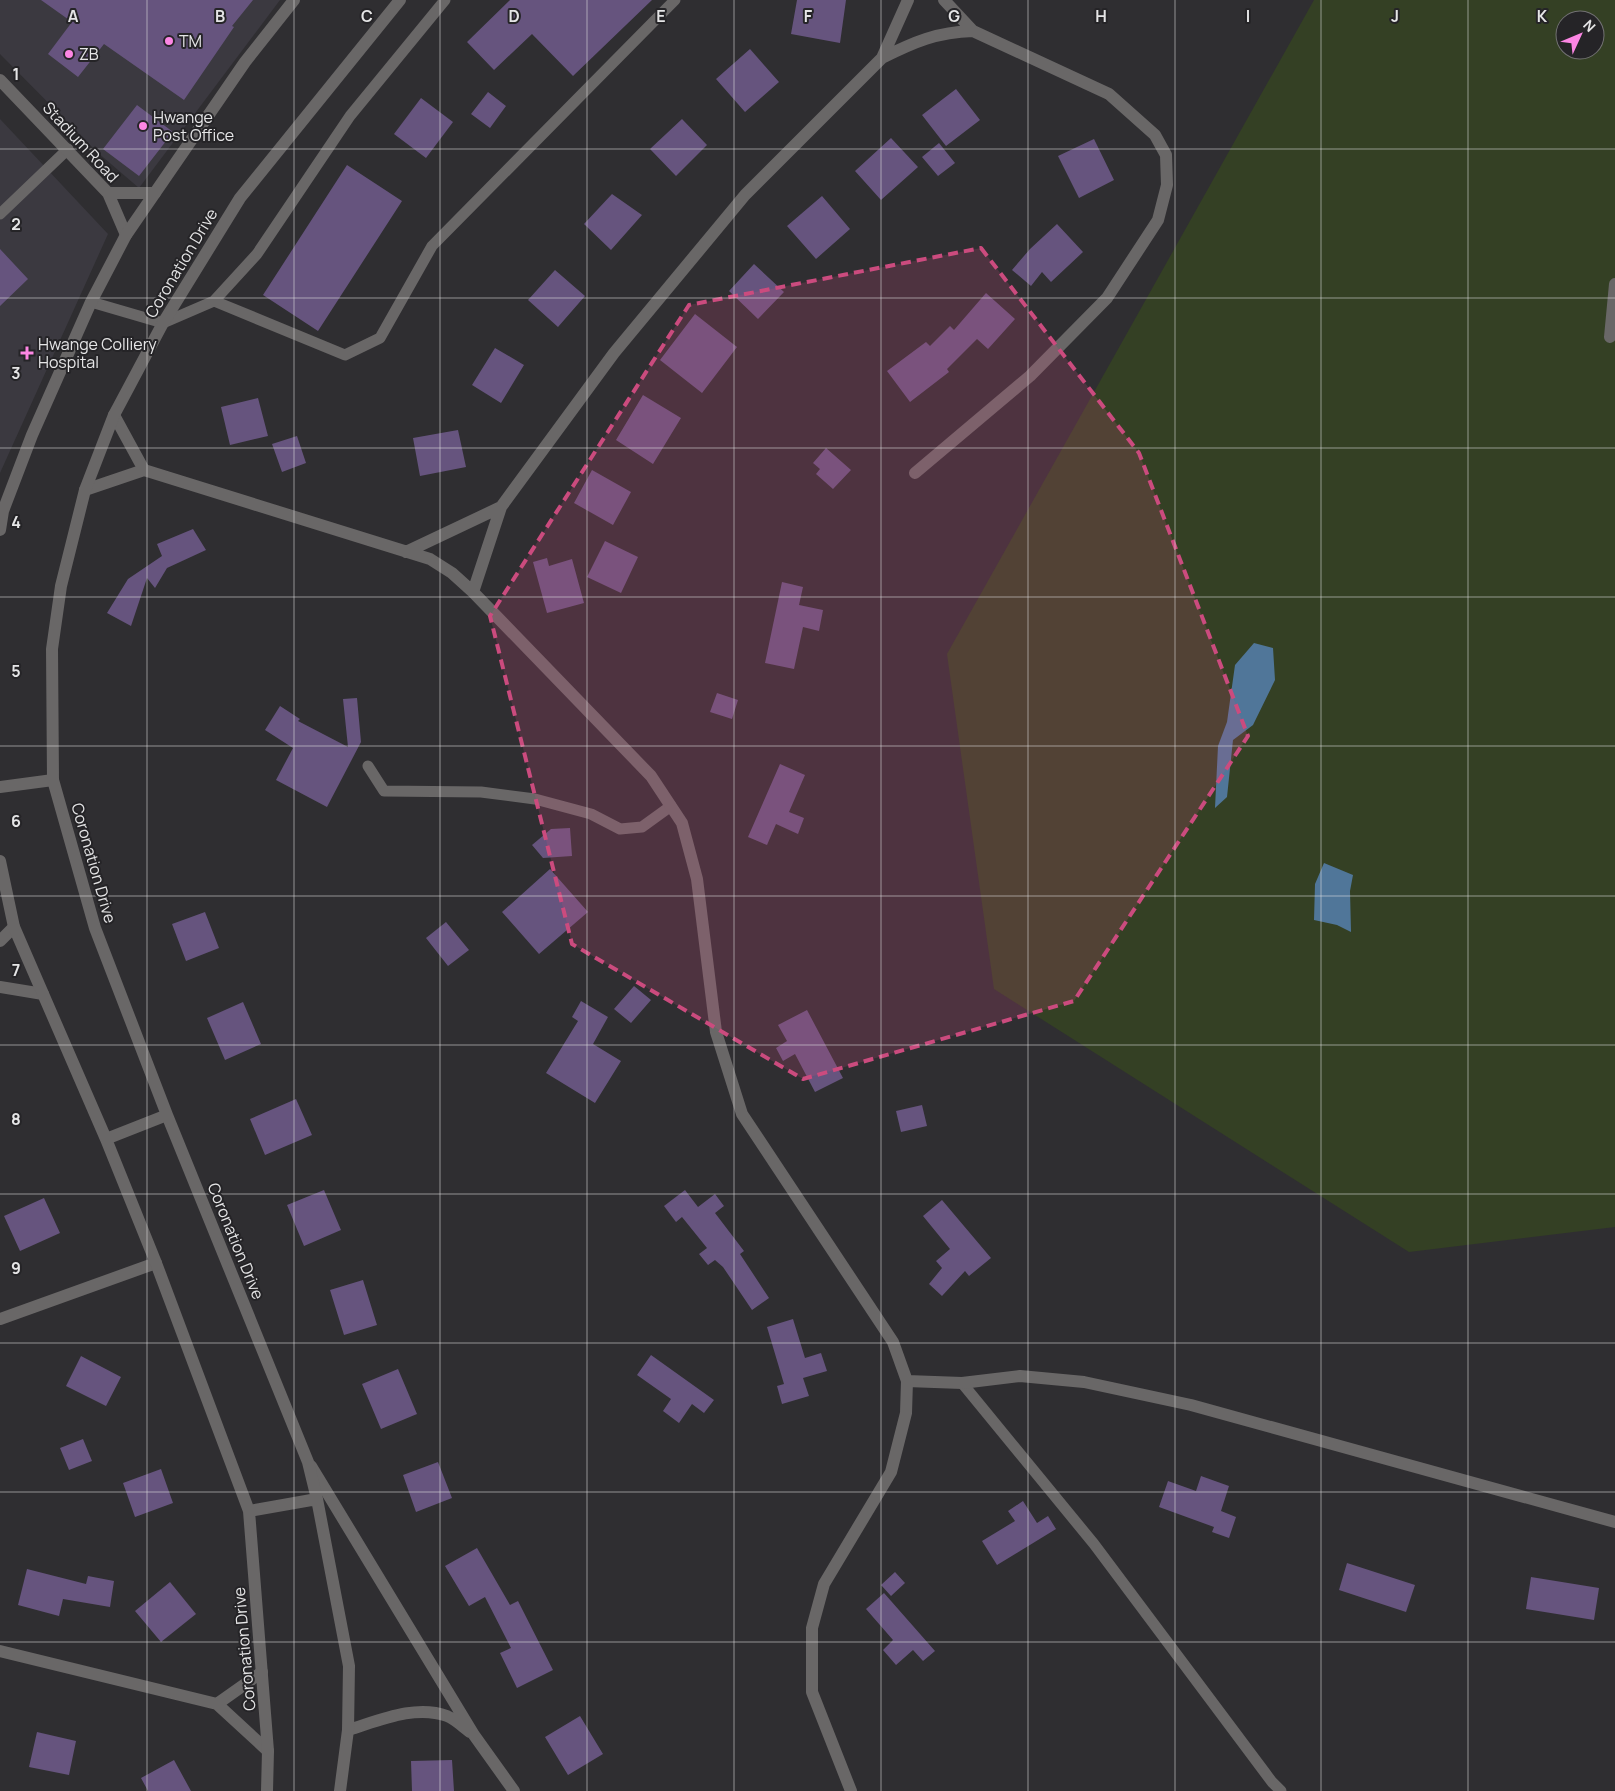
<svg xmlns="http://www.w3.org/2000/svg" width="1615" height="1791" font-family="Manrope,sans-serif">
<rect width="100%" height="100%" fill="#2f2e31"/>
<path fill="#3b3940" d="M0,0H280L139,188L97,152L0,54Z
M0,119L108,234L0,473Z"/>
<path fill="#344024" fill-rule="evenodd" d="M1314,0H1615V1227L1409,1252L994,989L947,654ZM1565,20H1595V50H1565Z"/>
<path fill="#507699" d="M1254,643L1273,648L1275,680L1253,725L1233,740L1227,797L1215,808L1218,746L1227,722L1235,665Z
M1324,863L1353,875L1350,891L1351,932L1337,925L1314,920L1315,884Z"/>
<path fill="#66547e" d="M41,0H253L232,26L234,27L184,100L104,44L78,77L48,54L72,22Z
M510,0H652L573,76L532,34L494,70L467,42Z
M797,0H846L840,43L791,34Z
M750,49L779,82L745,112L716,79Z
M956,89L980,120L946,146L922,115Z
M488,92L506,106L490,128L471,114Z
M421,98L453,122L426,158L394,134Z
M137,105L173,132L139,176L103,149Z
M682,119L707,145L676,176L650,149Z
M891,138L918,167L881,200L855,171Z
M1094,139L1114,180L1079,198L1058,156Z
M939,143L955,163L938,176L922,157Z
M347,165L402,201L318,331L263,295Z
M612,194L642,215L611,250L584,224Z
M822,196L850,229L816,259L787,226Z
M1057,224L1083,252L1051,282L1042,272L1031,286L1012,270L1030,249Z
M0,249L28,279L0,306Z
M754,264L784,292L758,319L729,291Z
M555,270L585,296L558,327L528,300Z
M986,293L1015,319L988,349L977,339L947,369L949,372L910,402L887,371L926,342L930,346L950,326L954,330Z
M695,314L737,347L702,393L660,360Z
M495,348L524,365L501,403L472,385Z
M643,395L681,418L653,464L616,440Z
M258,398L268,436L230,445L221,407Z
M458,430L466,467L420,476L413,438Z
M297,436L306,463L282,472L272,444Z
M826,448L851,470L833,489L816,474L820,469L813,463Z
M592,470L631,492L613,525L574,503Z
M193,529L206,550L167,568L155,588L147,578L131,626L107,613L128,579L162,556L157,544Z
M605,541L638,557L621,593L587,577Z
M547,558L549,566L572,559L584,603L547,613L533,562Z
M782,582L803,587L799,605L823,610L819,631L803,627L794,669L765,663Z
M717,693L738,700L732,719L710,712Z
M357,698L361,742L327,807L276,780L293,748L265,730L280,706L300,719L298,721L348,747L343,699Z
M780,764L805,775L789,812L804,818L798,834L776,824L767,845L748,837Z
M570,828L572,856L543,858L532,845L551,829Z
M550,869L588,912L539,954L502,912Z
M205,912L219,948L186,961L172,924Z
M446,922L469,950L448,966L426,938Z
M634,986L651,1000L631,1023L614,1009Z
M581,1001L608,1017L593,1044L621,1061L595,1103L546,1073L578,1021L572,1017Z
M243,1002L261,1044L225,1060L207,1018Z
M807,1010L843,1078L815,1092L795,1054L783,1061L776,1048L787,1041L778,1025Z
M296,1099L312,1135L265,1155L250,1119Z
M922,1105L927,1126L901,1132L896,1111Z
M324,1190L341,1230L304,1246L287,1205Z
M685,1190L698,1207L715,1194L724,1206L715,1213L744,1251L740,1254L769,1298L752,1310L723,1267L715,1260L708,1265L699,1254L707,1248L682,1217L676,1222L664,1206Z
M44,1198L60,1233L20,1251L4,1216Z
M942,1200L991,1258L969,1276L965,1271L942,1296L929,1284L942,1268L936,1261L950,1249L923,1216Z
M363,1280L377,1325L344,1335L330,1290Z
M793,1319L805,1358L821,1353L827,1371L803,1378L809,1396L782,1404L777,1386L784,1384L767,1327Z
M651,1355L714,1400L704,1413L692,1404L679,1423L663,1411L671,1399L637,1375Z
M81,1356L121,1377L106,1406L66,1386Z
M398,1369L417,1414L381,1429L362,1384Z
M83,1439L92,1461L69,1470L60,1448Z
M438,1462L452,1498L416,1512L403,1475Z
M161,1469L173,1503L135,1517L123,1483Z
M1201,1476L1229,1486L1221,1511L1236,1517L1229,1538L1212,1532L1214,1527L1159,1507L1168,1481L1196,1491Z
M1023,1501L1037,1523L1048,1516L1056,1529L997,1565L982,1541L1015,1521L1008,1511Z
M477,1548L510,1605L518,1601L553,1670L517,1688L500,1653L511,1648L485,1597L469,1606L445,1566Z
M1347,1563L1415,1585L1406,1612L1339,1590Z
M27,1569L86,1584L88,1576L114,1581L110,1607L63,1599L59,1616L18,1605Z
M895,1572L905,1583L891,1596L881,1585Z
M1531,1577L1599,1588L1594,1620L1526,1609Z
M170,1582L196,1614L161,1642L135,1611Z
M884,1593L935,1651L923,1661L913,1650L896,1665L883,1650L893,1640L866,1609Z
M580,1716L603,1754L568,1775L545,1737Z
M37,1732L76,1741L69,1775L29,1767Z
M174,1760L191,1791H148L141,1778Z
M452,1760L454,1791H412L411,1761Z"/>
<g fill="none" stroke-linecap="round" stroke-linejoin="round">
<path stroke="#696767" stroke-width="11" d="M0,214L68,149
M214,301L345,355L380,338L432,246L675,0
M91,302L163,323L214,301L257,254L350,116L445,0
M368,766L384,791L481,792L535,799L591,814L620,829L642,827L671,806
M962,1383L1094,1544L1272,1782L1281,1791"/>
<path stroke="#696767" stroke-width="12" d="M944,0L973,31
M882,58C914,42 937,32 973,31L1109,94L1155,135L1166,155L1167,185L1158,220L1107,298L1030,376L915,473
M0,80L108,193L126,235
M108,193H155
M1610,337L1615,284
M114,415L144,470
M85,490L144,470L430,559L452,573L473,592L651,776L682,823L697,879L716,1032L742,1114L893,1342L907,1381L906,1413L891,1472L824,1584L812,1628V1692L851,1791
M406,552L501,507L614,353L745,195L882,58L908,0
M473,592L501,507
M0,941L14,927
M0,987L43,994
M0,1319L156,1263
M907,1381L962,1383L1020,1376L1084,1382L1191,1405L1615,1522
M311,1466L474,1735L514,1791
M0,1651L217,1704L268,1751
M217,1704L262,1672
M348,1730C378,1721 415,1704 447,1716C455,1719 463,1727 470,1732"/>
<path stroke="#696767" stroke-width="12" d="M0,530L3,511L32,435L91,302L126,235L245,62L294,0
M0,787L53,780
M0,861L14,927L106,1139L156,1263L249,1511L268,1751L267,1791
M106,1139L167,1115
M249,1511L317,1499
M340,1791L348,1730L349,1666L317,1499L308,1462L167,1115L95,928L53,780L52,649L61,586L85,490L114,415L163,323L240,198L400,0"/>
</g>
<path fill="#cb4b7e" fill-opacity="0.2" stroke="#cb4b7e" stroke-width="4" stroke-dasharray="10 6" stroke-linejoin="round" d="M981,248L1139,453L1248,736L1074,1001L803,1079L572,944L490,616L689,305Z"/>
<path fill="none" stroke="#e5e5e6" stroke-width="1" stroke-opacity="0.55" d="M147,0V1791M294,0V1791M440,0V1791M587,0V1791M734,0V1791M881,0V1791M1028,0V1791M1175,0V1791M1321,0V1791M1468,0V1791M0,149H1615M0,298H1615M0,448H1615M0,597H1615M0,746H1615M0,896H1615M0,1045H1615M0,1194H1615M0,1343H1615M0,1492H1615M0,1642H1615"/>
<g fill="#fc86e4" stroke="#252427" stroke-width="2">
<circle cx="169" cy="41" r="5"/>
<circle cx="69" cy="54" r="5"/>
<circle cx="143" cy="126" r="5"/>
<path d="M24.5 345.5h5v5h5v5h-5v5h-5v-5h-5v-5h5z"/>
</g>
<g text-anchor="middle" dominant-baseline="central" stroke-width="4" stroke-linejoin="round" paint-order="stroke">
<g font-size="16" fill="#e5e5e6" stroke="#252427" text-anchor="start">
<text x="179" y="41">TM</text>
<text x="79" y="54">ZB</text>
<text x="153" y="117">Hwange<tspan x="153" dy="18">Post Office</tspan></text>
<text x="38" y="344">Hwange Colliery<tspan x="38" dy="18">Hospital</tspan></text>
</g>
<g font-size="16" fill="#e5e5e6" stroke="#252427">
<text transform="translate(81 142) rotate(47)">Stadium Road</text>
<text transform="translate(181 263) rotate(-59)">Coronation Drive</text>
<text transform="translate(94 863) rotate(74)">Coronation Drive</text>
<text transform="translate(236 1241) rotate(68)">Coronation Drive</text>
<text transform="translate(244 1649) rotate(-95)">Coronation Drive</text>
</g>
</g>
<g font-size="16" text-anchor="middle" font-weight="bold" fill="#e5e5e6" stroke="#252427" stroke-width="4" stroke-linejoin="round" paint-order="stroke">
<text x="73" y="22">A</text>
<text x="220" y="22">B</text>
<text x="367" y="22">C</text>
<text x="514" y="22">D</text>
<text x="661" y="22">E</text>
<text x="808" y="22">F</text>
<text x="954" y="22">G</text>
<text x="1101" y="22">H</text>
<text x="1248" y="22">I</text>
<text x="1395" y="22">J</text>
<text x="1542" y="22">K</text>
<text x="16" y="80">1</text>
<text x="16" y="230">2</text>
<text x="16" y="379">3</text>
<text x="16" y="528">4</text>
<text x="16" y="677">5</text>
<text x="16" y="827">6</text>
<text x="16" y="976">7</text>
<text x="16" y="1125">8</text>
<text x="16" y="1274">9</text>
</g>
<g transform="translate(1580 35) rotate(46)"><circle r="24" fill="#252427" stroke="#727173"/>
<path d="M0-4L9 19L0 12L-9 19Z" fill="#fc86e4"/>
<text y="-8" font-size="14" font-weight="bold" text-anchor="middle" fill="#e5e5e6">N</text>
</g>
</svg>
